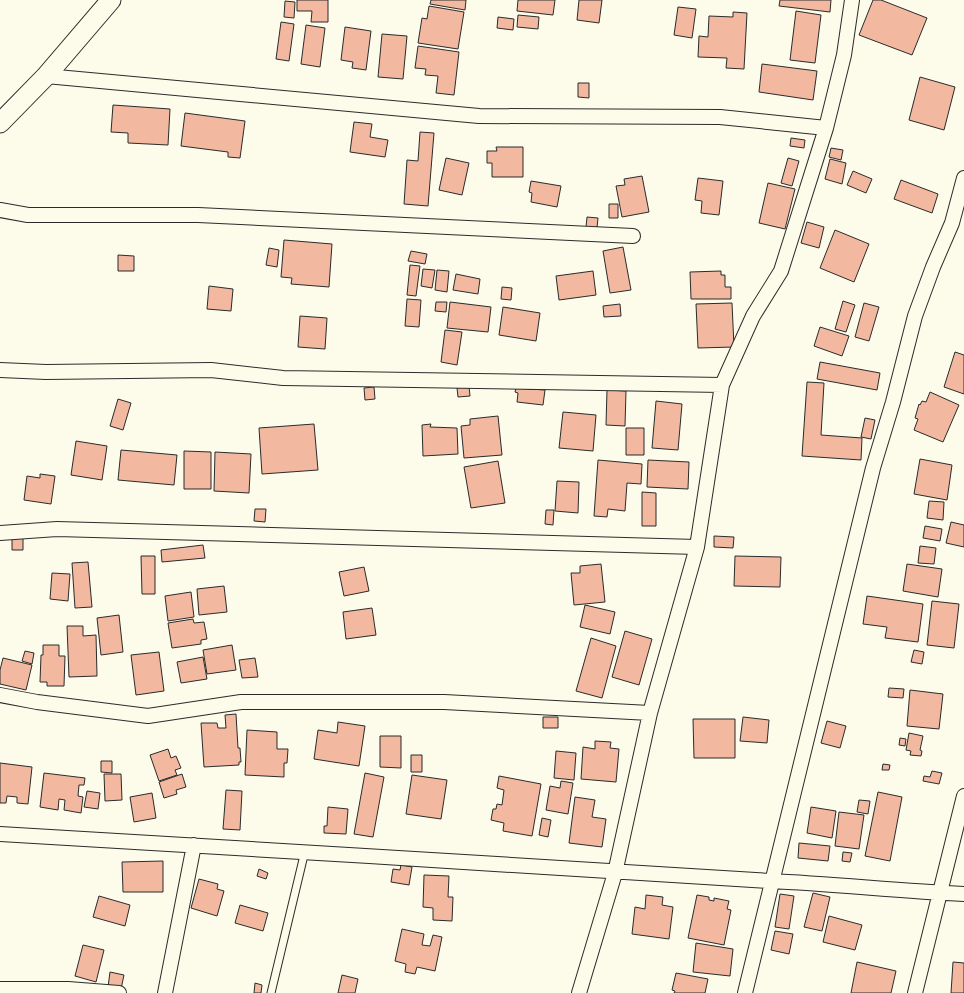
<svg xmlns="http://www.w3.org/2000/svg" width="964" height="993" font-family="'Playfair Display',serif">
<rect width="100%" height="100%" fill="#fdfbea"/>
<path fill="#f2b8a0" stroke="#2b2b2b" d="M297,0H328V22H311L312,11H297Z
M431,0H466L465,10L430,4Z
M518,0H555L553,15L517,11Z
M579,0H602L599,23L577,20Z
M780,0H831L830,12L779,6Z
M873,0H881L927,18L912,55L859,35Z
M285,1L295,2L294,18L284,17Z
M429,6L464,12L458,49L418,43L422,18L427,19Z
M678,7L696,9L692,38L674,35Z
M796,11L821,15L815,63L790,60Z
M733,12L747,13L744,69L726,68L727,58L698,57L699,36L708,37L709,16L733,17Z
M518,15L539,17L538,29L517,27Z
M498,17L514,19L513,30L497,28Z
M281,22L294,24L289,61L276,59Z
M306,25L325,28L320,67L301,64Z
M345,27L371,31L366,70L352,68L353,62L341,60Z
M382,34L407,36L403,79L378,77Z
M418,46L459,52L454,95L436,93L438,76L425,75L426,69L415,68Z
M762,64L817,71L813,100L759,92Z
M920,77L955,87L944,130L909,120Z
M578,83H589V98L578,97Z
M113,105L170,109L168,145L128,143V133L111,132Z
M185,113L245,121L240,158L228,157V152L181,146Z
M354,122L372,124L370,137L388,140L385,157L350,152Z
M420,132L434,133L428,206L404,204L407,160L418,161Z
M791,138L805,140L804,148L790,146Z
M496,147H523V177H492V163H487V151H497Z
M831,148L843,150L841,160L829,157Z
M446,158L469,163L462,195L439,190Z
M788,158L799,161L792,186L781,183Z
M830,159L846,163L842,184L825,179Z
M853,171L872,179L866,193L847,185Z
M642,176L649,212L622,217L616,186L625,185L624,179Z
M698,178L723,181L719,215L701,213L702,201L695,200Z
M901,180L938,194L932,213L894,199Z
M531,181L561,186L557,207L531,202L532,193L529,192Z
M768,183L795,189L785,229L759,223Z
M609,204H618V218H609Z
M587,217L598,218L597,228L586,227Z
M807,222L824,227L819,248L801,243Z
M835,230L869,244L854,282L820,268Z
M284,240L332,244L329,287L291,284L292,278L281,277Z
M623,247L631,290L610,293L603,251Z
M269,248L279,250L277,267L266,265Z
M411,251L427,254L425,264L408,261Z
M118,255L134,256V271H118Z
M410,265L420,266L416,296L407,295Z
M423,269L435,270L432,288L421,286Z
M437,270L449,271L447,292L435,290Z
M593,271L596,295L559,300L556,276Z
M721,271V275H725V287H731V299H691L690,272Z
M456,274L480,279L478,294L453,290Z
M209,286L233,289L231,311L207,309Z
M502,287L512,288L511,300L501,299Z
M407,299L421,300L419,327L405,326Z
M843,301L855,305L846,332L835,329Z
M436,302H447L446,312L435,311Z
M450,302L491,307L488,332L447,328Z
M732,303L734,347L698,348L696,304Z
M864,303L879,307L869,341L855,337Z
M620,304L621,316L604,317L603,306Z
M503,307L540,313L536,341L499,335Z
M300,316L327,318L325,349L298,347Z
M820,327L849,336L842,356L814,346Z
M445,330L462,332L457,365L441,362Z
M955,352L964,355V394L944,387Z
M820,362L880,373L877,390L817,379Z
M807,382L824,383L821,435L862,438L861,460L802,456Z
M469,386L470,396L458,397L457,388Z
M374,387L375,399L365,400L364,388Z
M516,388L545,390L543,405L517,402L518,393L515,392Z
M607,390L626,391L625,426L606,425Z
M930,392L959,405L943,442L914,430L918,419L915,418L919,404L920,405L922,401L926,402Z
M118,399L131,403L123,430L110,426Z
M656,401L682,404L678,450L652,448Z
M563,412L596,415L593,451L559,448Z
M498,416L502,455L464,458L461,426L470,425V419Z
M865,418L875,420L871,439L861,437Z
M314,424L318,470L262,474L259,428Z
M431,424L430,427L457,428L458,454L423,456L422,425Z
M626,428H644V455H626Z
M76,441L107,446L102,480L71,475Z
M121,450L177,455L174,485L118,480Z
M184,451L211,452V489H184Z
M215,452L251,454L249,493L214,491Z
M920,459L952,465L947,500L914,494Z
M598,460L642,464L641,484L627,483L625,511L608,509L607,517L594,516Z
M648,460L689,462L688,489L647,487Z
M498,461L505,503L471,508L464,467Z
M40,474L55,476L51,504L24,500L27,476L40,478Z
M557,481L579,482L578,513L555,511Z
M642,492L656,493V526H642Z
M929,501L944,502L943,520L927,518Z
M255,509H266L265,522L254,521Z
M546,510H554L553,525L545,524Z
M951,522L964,525V547L946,543Z
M925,526L942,529L940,541L923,538Z
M12,536H23V550H12Z
M714,536L734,537L733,548L714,547Z
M203,545L205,558L162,562L161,550Z
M920,546L936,548L934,564L918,563Z
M141,556H155V594H142Z
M735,556L781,557L780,587L734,586Z
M88,562L92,607L75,608L72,563Z
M601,564L605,602L574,605L571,573H580V566Z
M907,564L942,569L938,597L903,591Z
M364,567L369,591L344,596L339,572Z
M52,573L70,574L68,601L50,599Z
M224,586L227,612L199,615L197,589Z
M191,592L194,617L168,621L165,596Z
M867,596L923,604L918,642L885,638L887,627L863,624Z
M932,601L959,604L954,648L927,645Z
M585,605L615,612L610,634L580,627Z
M372,608L376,635L346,639L343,612Z
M119,615L123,652L101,655L97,618Z
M193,619L194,623L204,622L207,639L201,640V644L172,648L168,623Z
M67,626H83V636L96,635L97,676L69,677Z
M625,631L652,639L639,685L612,677Z
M591,638L616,646L602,698L576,691Z
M43,645H59V656H65L64,686H47V682H40L41,655H43Z
M232,645L236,670L207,674L203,650Z
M914,650L924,652L922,664L911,662Z
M25,651L34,653L32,664L22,661Z
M159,652L164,691L136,695L131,655Z
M203,657L207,679L181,683L177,662Z
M3,658L32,665L26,690L0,684V670Z
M255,658L258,677L242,678L239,660Z
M889,688L904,689L903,698L888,697Z
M910,690L943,694L939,729L907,726Z
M236,714L238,748H240L241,762H239V765L204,767L201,723H217L218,728H226L225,715Z
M543,717H558V728H543Z
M743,717L769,720L767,743L740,741Z
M693,719H735V758H694Z
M827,721L846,726L840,748L821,743Z
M338,722L365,726L359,766L314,759L318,730L337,733Z
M247,730L277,732V749H288L287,763H284V777L245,775Z
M909,733L923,736L920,750L922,751L921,756L910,755L911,751L906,750Z
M380,736H401V768L380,767Z
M900,738L906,739L905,746L899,745Z
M595,741L611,742L610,748L619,749L616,782L581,779L583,747L595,749Z
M168,749L171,758L176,756L181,768L175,770L177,775L159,781L150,755Z
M556,751L576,753L574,780L554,778Z
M411,755H422V772H411Z
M101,761H112V773L101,772Z
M0,763L32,767L28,804L17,803V797L7,796L6,803H0Z
M883,764L890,765L889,770H882Z
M932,771L942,773L939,784L923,781L924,776L930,777Z
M44,773L85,778L84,785H79L78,796L83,797L81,813L64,810L65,800L59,799L58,810L40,807Z
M365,773L384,777L373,837L354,834Z
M104,774H121L122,800L105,801Z
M182,774L186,787L176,790L177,794L164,798L159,782Z
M412,775L447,780L441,819L406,814Z
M499,776L541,784L532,836L503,831L504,823L491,820L493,809H496L497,804L502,805L504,790L497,788Z
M561,781L573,783L568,814L546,810L550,786L560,788Z
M226,790L242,791L240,830L223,829Z
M87,791L100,793L98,809L84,807Z
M878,792L902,797L890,861L865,856Z
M152,793L156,818L134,822L130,797Z
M575,797L595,800L592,817L606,819L602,847L569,843Z
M859,800L870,801L868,814L857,812Z
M328,807L348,809L346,834L324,833V826H327Z
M811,807L836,811L832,838L807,833Z
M839,812L864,815L859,849L835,846Z
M542,818L551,820L548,837L539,835Z
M799,843L830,846L828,861L798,858Z
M843,852L852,853L850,862L842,861Z
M163,861V892H123L122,862Z
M401,865L412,867L409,885L391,882L393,869L400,870Z
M259,869L268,873L266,879L257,876Z
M424,875L449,876L448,897H453L452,921L433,920V908L423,907Z
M199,879L218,884L217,889L224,891L217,916L191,908Z
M813,893L830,897L822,931L804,927Z
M780,894L794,896L789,929L775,927Z
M646,895L663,897L662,905L673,907L669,939L632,934L635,907L645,909Z
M697,895L709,897V900L714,901V898L729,901L727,909L731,910L724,945L688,938Z
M99,896L130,905L125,926L93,917Z
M240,905L268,913L263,931L235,923Z
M829,916L862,925L855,950L823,942Z
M402,929L424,934L422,945L430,946L433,935L442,937L435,971L417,967L415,974L405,972L406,964L395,961Z
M775,931L793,934L789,954L771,950Z
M696,943L733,949L730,976L693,972Z
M83,945L104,950L96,982L75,976Z
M857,962L896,971L891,993H851Z
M953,962L964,963V993H951Z
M110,972L124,975L121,989L108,987Z
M676,973L708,979L705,993H674L675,991L672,990Z
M342,975L358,979L355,993H338Z
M255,983L262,985L261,993H254Z"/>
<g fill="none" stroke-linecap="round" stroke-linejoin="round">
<defs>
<path id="lane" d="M271,993L305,851"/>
<path id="street" d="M46,76L479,116L720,117L826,128
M0,210L28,215H198L633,236
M0,370L46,372L211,370L283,378L722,385
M0,533L57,529L697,547
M0,695L37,702L148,716L241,702H444L650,713
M0,834C257,848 513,866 770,881C835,884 899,891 964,894
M0,989H68L119,993
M165,993L194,845
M579,993L615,873L650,713L697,547L722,385L753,316L781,271L826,128L844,55L852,0
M745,993L873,468L893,402L915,316L933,267L952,223L964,178
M915,993L964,796"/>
<path id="secondary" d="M0,123L46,76L111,0"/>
</defs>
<use href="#lane" stroke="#2b2b2b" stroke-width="9"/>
<use href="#street" stroke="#2b2b2b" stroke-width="16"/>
<use href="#secondary" stroke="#2b2b2b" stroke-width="21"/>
<use href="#lane" stroke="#fdfbea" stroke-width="7"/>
<use href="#street" stroke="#fdfbea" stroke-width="14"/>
<use href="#secondary" stroke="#fdfbea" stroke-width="19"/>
</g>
</svg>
